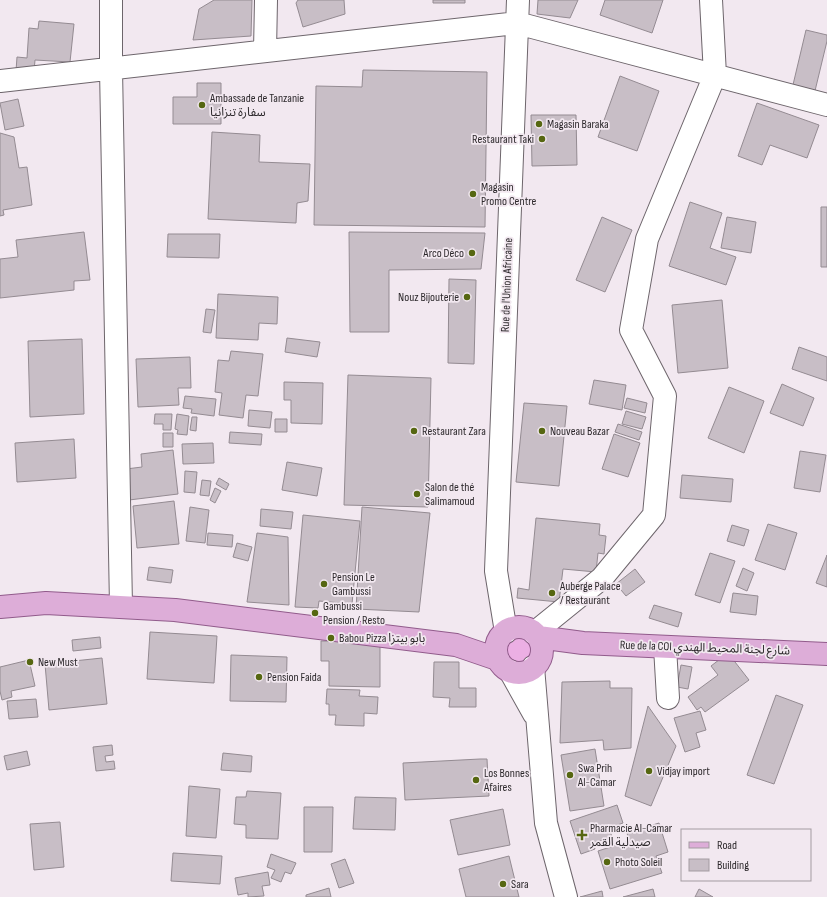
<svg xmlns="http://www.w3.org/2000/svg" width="827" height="897" font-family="'Sofia Sans Condensed','Noto Sans Arabic',sans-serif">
<rect width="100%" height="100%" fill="#f2e8f0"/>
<path fill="#ecafe4" d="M501 650a17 17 0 1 1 34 0a17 17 0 1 1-34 0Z"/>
<path fill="#c8bec6" stroke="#948b92" d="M214,0H252L251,36L193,40L199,9Z
M298,0H344L345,14L303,27L296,3Z
M433,0H465V3H433Z
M538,0H578L570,18L537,14Z
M605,0H663L652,33L600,15Z
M39,21L74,24L70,62L35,60L34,72L16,71L17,57L27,58L29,28L38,29Z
M806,30L827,35V41L814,95L792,89Z
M363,70L487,72L485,227L314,225L316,86L362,87Z
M620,76L659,91L637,151L598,137Z
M197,83H221V124H173V97H197Z
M18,99L24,126L5,130L0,103Z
M757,103L819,125L807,158L770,145L762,165L738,156Z
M531,115H576L577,165L532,166Z
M212,132L260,135L259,162L310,164L308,201L297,203L296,223L208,219Z
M0,133L14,137L19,168L27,167L32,205L3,210L4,215L0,216Z
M690,202L722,213L710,248L736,257L726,285L669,266Z
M821,207H827V267H821Z
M602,217L632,230L605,292L576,280Z
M727,217L756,222L751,253L721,248Z
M84,232L90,280L74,281V290L0,298V259L18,257L16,240Z
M349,232L485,233L481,269L389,270V332H350Z
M168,234H220L219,258L167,257Z
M449,279L476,280L474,364L448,363Z
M218,294L278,297L277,324L259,323L258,340L216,338Z
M722,300L728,368L678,373L672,305Z
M206,309L215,310L211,333L203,332Z
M287,338L320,342L317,357L285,352Z
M82,339L84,414L30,417L28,341Z
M799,347L827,357V381L792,369Z
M231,351L263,354L258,396L246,395L243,418L219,415L222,393L215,392L218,360L229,361Z
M190,357L191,388H178L179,405L138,407L136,359Z
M348,375L431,378L428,507L344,505Z
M594,380L626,385L622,410L589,404Z
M284,382L323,383L322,424L291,423V400H284Z
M782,384L814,398L803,426L770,413Z
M729,387L764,401L744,453L708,438Z
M185,396L216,399L214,416L191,413L192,409L183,408Z
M627,398L647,403L645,413L624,408Z
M524,403L567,406L559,486L516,482Z
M249,410L272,412L270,428L248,426Z
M626,411L646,417L642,429L622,424Z
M155,414H172L171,430H163V424H154Z
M177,414L189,416L187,435L177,434L178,430L175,429Z
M192,417H197L196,431L190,430Z
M275,419H287V432H275Z
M618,424L642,432L639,440L615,432Z
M230,432L262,434L261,445L229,443Z
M163,433H173V447H163Z
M614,434L640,443L628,477L602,469Z
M74,439L76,478L17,482L15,443Z
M213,443L214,463L183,464L182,444Z
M173,450L178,494L129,500L126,469L142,467L141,454Z
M800,451L826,455L820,492L794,488Z
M287,462L322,468L317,496L282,490Z
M185,471L197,472L195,493L184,492Z
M682,475L733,479L731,502L680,498Z
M219,478L229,484L226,490L216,484Z
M202,480L211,481L209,496L200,495Z
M215,488L221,491L215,503L210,500Z
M174,501L179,544L137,548L133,506Z
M190,507L209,510L205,543L186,541Z
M362,507L430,513L419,612L356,609Z
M261,509L293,512L291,529L260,526Z
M303,515L360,521L352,604L319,601L318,608L295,607Z
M536,518L600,524L599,535L606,536L604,554L598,553L596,572L563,569L559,602L517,598L518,588L529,590Z
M768,524L797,533L785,570L755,560Z
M732,525L749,530L744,546L727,541Z
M208,533L233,535L232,547L207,545Z
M257,533L288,537L289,605L247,602Z
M237,543L252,547L248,561L233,557Z
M710,553L735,561L720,603L695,595Z
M827,555V587L816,583Z
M149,567L173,570L171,583L147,580Z
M743,568L754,573L747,591L736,586Z
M635,569L645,582L626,596L616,584Z
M733,593L758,596L756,615L730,612Z
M654,605L682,613L678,627L649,618Z
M150,632L217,636L214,683L147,679Z
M100,637L101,648L73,651L72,640Z
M321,641L380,642V687L329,686V661H321Z
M728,653L749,680L705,712L701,707L697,710L688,697L718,675L711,666Z
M231,655L287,657L286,702L230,701Z
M102,658L107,704L49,710L45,664Z
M29,660L35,686L11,691L12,697L2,700L0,691V667Z
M434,662H459V688H476V707H449L450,698L433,697Z
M681,665L692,667L688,689L677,687Z
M610,681V688H632L631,748L604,750L603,740L560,743L562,682Z
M327,689L360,690L359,696L378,697L377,714L364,713V726L335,725L336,715H329V704H326Z
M776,695L803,705L774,784L747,775Z
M36,699L38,717L9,719L7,701Z
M648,706L676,746L651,806L625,796Z
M700,711L706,730L696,733L700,747L685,752L674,718Z
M112,745L113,755L105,756L106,762L114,761L115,769L96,771L93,747Z
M595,749L604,806L570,811L561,755Z
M27,751L30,765L7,770L4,756Z
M223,753L252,756L251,772L221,770Z
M480,759H487L489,796L405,800L403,763Z
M189,786L220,789L216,838L186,836Z
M247,791L281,793L278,839L246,838V825L234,824L236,797H246Z
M355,797L396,798L395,830L353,829Z
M617,805L623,823L609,828L612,837L593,843L595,849L581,854L570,821Z
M304,807H333L332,852H304Z
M503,809L510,845L458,855L450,820Z
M60,822L64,867L34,870L30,824Z
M659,823L668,852L656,856L662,873L610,889L598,851L629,841L627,833Z
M173,853L222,856L220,884L171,881Z
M271,854L296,863L291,874L285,872L281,882L271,878L275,870L267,867Z
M509,856L519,897H466L459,869Z
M345,859L354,883L339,888L331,864Z
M268,872L270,885L262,886L264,896L248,897V893L238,895L235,878Z
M329,888L331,897H306V895Z
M653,889L655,897H623Z
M699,889L713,897H695Z
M602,891L603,897H580Z"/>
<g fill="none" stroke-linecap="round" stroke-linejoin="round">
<defs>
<path id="minor" d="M111,0V69L121,606
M265,51L266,0
M0,81L517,23L827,105
M506,632L496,571L518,0
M534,633L602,578L654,515L665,396L631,330L647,239L715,75L711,0
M665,647L668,698
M533,667L546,823L566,897
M510,671L534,714"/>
<path id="major" d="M0,607L46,603L175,610L456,645L497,659
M496 650a23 23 0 1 1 46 0a23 23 0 1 1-46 0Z
M538,637L583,643L827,654"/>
</defs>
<use href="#minor" stroke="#6d656b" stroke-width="24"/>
<use href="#major" stroke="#915b8b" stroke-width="24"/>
<use href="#minor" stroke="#fff" stroke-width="22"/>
<use href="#major" stroke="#ddadd8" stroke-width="22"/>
</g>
<g fill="#566711" stroke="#f2e8f0" stroke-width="1.5">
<circle cx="202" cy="105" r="4"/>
<circle cx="539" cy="124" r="4"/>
<circle cx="542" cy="139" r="4"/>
<circle cx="473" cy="194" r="4"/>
<circle cx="472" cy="253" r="4"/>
<circle cx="467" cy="297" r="4"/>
<circle cx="414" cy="431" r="4"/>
<circle cx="542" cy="431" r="4"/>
<circle cx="417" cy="494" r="4"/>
<circle cx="324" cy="584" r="4"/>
<circle cx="552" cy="593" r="4"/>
<circle cx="315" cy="613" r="4"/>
<circle cx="331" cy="638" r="4"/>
<circle cx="30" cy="662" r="4"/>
<circle cx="259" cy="677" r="4"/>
<circle cx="649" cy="771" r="4"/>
<circle cx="570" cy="775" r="4"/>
<circle cx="476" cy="780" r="4"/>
<path d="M580 829h4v4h4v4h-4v4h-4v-4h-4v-4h4z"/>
<circle cx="607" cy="862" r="4"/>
<circle cx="503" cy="884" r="4"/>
</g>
<g text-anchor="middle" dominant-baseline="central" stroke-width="3.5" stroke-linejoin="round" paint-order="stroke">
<g font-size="12" fill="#2c282b" stroke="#f2e8f0" text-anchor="start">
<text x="210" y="98">Ambassade de Tanzanie<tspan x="210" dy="14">سفارة تنزانيا</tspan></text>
<text x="547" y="124">Magasin Baraka</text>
<text x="534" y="139" text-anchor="end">Restaurant Taki</text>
<text x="481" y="187">Magasin<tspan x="481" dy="14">Promo Centre</tspan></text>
<text x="464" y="253" text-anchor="end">Arco Déco</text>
<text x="459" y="297" text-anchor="end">Nouz Bijouterie</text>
<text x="422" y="431">Restaurant Zara</text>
<text x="550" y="431">Nouveau Bazar</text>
<text x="425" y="487">Salon de thé<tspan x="425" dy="14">Salimamoud</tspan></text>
<text x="332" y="577">Pension Le<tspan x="332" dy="14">Gambussi</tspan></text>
<text x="560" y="586">Auberge Palace<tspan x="560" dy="14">/ Restaurant</tspan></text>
<text x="323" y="606">Gambussi<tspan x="323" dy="14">Pension / Resto</tspan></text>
<text x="339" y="638">Babou Pizza بابو بيتزا</text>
<text x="38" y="662">New Must</text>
<text x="267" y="677">Pension Faida</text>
<text x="578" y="768">Swa Prih<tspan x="578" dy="14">Al-Camar</tspan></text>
<text x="657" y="771">Vidjay import</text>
<text x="484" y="773">Los Bonnes<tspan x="484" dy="14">Afaires</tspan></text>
<text x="590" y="828">Pharmacie Al-Camar<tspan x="590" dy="14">صيدلية القمر</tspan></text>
<text x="615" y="862">Photo Soleil</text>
<text x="511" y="884">Sara</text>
</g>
<g font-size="12" fill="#2c282b" stroke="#f2e8f0">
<text transform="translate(507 285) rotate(-88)">Rue de l'Union Africaine</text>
<text transform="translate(705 648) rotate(2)">Rue de la COI شارع لجنة المحيط الهندي</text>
</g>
</g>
<rect x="681" y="829" width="130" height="52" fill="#f2e8f0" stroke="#a39ba1"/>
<rect x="689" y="842" width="20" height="6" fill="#ddadd8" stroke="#a39ba1"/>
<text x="717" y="849" font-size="12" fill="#2c282b">Road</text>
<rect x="689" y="859" width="20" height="12" fill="#c8bec6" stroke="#a39ba1"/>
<text x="717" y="869" font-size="12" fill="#2c282b">Building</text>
</svg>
